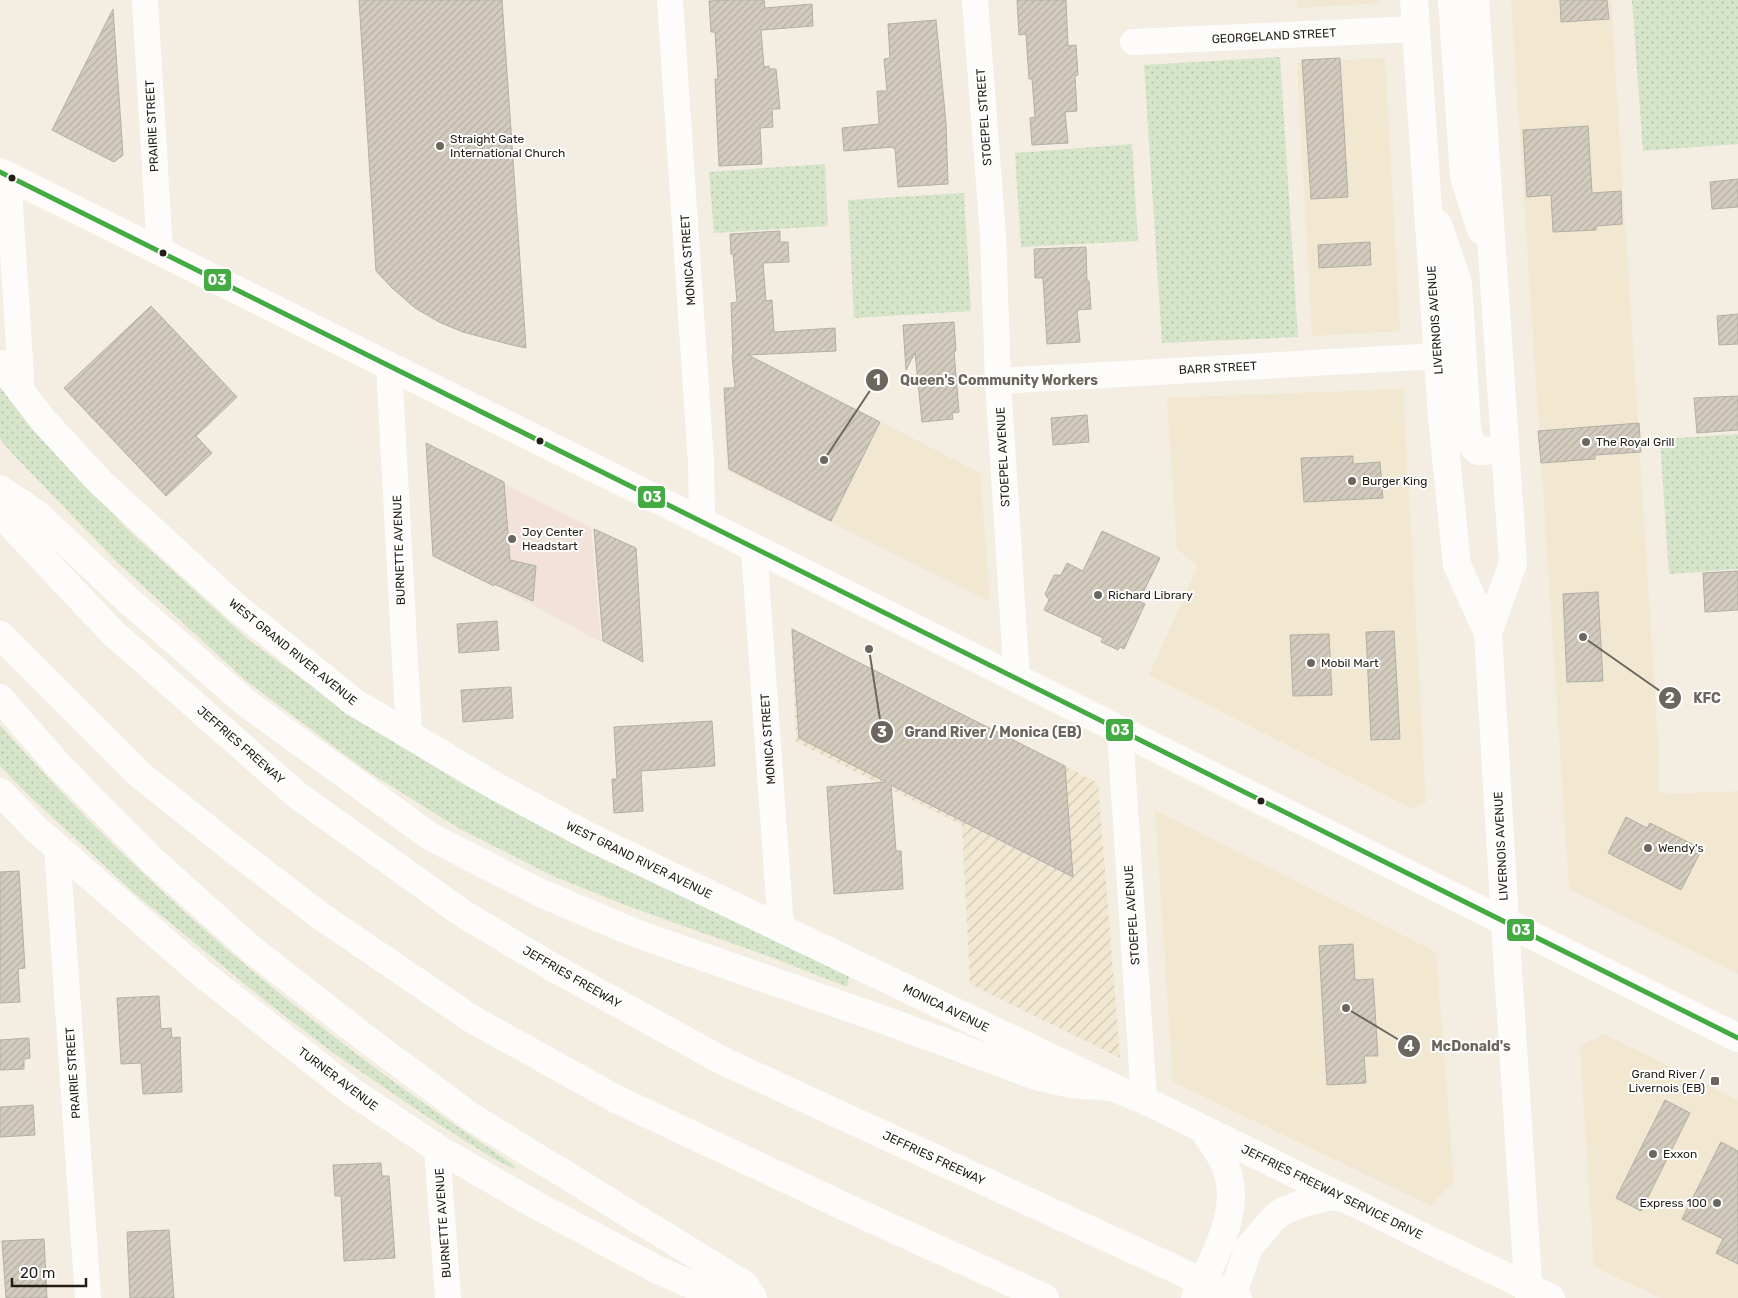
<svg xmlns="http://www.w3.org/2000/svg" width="1738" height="1298" font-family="Rubik,sans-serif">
<defs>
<pattern id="industrial-furrows" width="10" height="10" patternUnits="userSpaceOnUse" patternTransform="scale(1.25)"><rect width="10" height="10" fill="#f2e8d2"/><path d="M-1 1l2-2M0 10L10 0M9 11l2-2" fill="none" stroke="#cfc7b4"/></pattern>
<pattern id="grass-dots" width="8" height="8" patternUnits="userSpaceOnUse" patternTransform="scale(1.25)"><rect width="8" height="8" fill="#d6e4ca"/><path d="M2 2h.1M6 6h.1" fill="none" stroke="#b7c3ad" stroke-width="1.8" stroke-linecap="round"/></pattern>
<pattern id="building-hatch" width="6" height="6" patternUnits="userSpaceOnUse" patternTransform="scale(1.25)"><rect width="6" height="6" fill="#d3ccbe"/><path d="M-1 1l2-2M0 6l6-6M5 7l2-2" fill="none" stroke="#b5afa3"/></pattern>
</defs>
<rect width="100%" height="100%" fill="#f3ede2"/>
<path fill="#f2e8d2" d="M1297,0H1379V3L1298,8Z
M1511,0H1611L1659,756L1658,790L1668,794L1738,791V974L1569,889Z
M1385,58L1400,331L1312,336L1297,63Z
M802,381L980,473L990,602L727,471L723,387Z
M1403,389L1426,802L1413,809L1149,675L1198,566L1177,549L1167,398Z
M1155,810L1436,952L1454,1182L1431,1206L1173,1082Z
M1604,1034L1738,1100V1298H1661L1594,1267L1580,1046Z"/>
<path fill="url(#industrial-furrows)" d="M791,628L1098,783L1120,1058L970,984L962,825L796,742Z"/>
<path fill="#f3e2da" d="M429,447L591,527L601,642L432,551Z"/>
<path fill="url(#grass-dots)" d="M1632,0H1738V144L1643,151Z
M1280,57L1298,337L1162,343L1144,65Z
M1132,144L1138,241L1021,247L1015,153Z
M825,164L828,226L714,233L709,172Z
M964,193L971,311L854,318L848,200Z
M0,386L17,408L127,529L249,640L358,720L468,787L849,976L847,987L776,959L633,908L555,877L460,829L364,769L245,680L119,564L10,451L0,439Z
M1738,434V569L1669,574L1660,439Z
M0,725C110,850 236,964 370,1064C417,1100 466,1132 515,1166L514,1169L491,1157L429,1118L332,1052L268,1003L134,893L24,791L0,766Z"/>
<path fill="url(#building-hatch)" stroke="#b3afa6" d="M359,0H502L526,348L508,344L463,332L439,322L415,308L392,288L376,271Z
M727,0H764L765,8L812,4L813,26L761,30L764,67L769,66V69H776L780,109H772L773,127L760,128L762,164L719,166L715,79H718L715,32H711L709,1Z
M1017,0H1066L1068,46L1076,45L1078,75L1075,76L1077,111L1065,112L1068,143L1032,145L1030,118L1035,117L1032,79H1029L1026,34L1019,35Z
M1560,0H1607L1609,19L1561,22Z
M113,9L123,155L114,162L52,130Z
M936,20L946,123L948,184L898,187L895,149H894L893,147L844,151L842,128L879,124L877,91H887L884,59L890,58L888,24Z
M1340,58L1348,197L1311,199L1302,60Z
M1588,126L1592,193L1621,191L1622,224L1596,226V230L1553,232L1551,195L1527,197L1523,130Z
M1738,179V207L1712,209L1710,182Z
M780,231V242H788L789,262L763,263L766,301L772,300L774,332L835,328L836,351L748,355L880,422L831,521L729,469L724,388H735L732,356H733L731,303L737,302L733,254H731L730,234Z
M1370,242L1371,265L1319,268L1318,245Z
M1086,247L1087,281H1089L1091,309L1077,310L1080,342L1047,344L1043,278H1035L1034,249Z
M151,306L237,397L196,436L212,453L166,496L64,388Z
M1738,314V344L1719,345L1717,316Z
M954,322L956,351H954L959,412L952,413L953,419L922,422L915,353L906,370L903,325Z
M1738,396V430L1697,433L1694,398Z
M1087,415L1089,442L1053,445L1051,418Z
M1639,423L1641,452L1595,455V459L1541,463L1538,431Z
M426,443L504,482L510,560L536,566L533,601L494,584V586L433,556Z
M1353,456V464L1380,462L1383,498L1304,502L1301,458Z
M594,529L636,548L643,662L603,641Z
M1102,531L1160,558L1139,601L1145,604L1124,649L1120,647L1118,650L1101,642L1103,638L1044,610L1049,600L1045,594L1054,575H1061L1067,563L1083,571Z
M1738,571V610L1705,612L1703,573Z
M1598,592L1603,681L1567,682L1563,594Z
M497,621L499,650L459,653L457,624Z
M792,629L1065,766L1073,877L891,785L896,851H901L903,889L834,894L827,787L886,782L799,738Z
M1394,631L1400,739L1371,740L1366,632Z
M1329,634L1332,695L1293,696L1290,635Z
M511,687L513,718L463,722L461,690Z
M712,721L715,766L641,771L643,811L614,813L612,779H617L614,727Z
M1626,817L1647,828L1650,823L1702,849L1681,890L1608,853Z
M19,871L25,968L18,969L20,1002L0,1003V872Z
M1353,944L1355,980L1373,979L1378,1056H1364L1366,1083L1327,1085L1319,946Z
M159,996L161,1029L171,1028L172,1038L180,1037L182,1092L143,1094L141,1063L121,1064L117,998Z
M29,1038L30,1058L24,1059V1069L0,1070V1040Z
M1665,1100L1690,1113L1641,1211L1616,1198Z
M33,1105L35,1135L0,1137V1107Z
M1721,1142L1738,1151V1264L1716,1253L1723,1239L1682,1219Z
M381,1163L382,1176H389L395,1258L344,1261L341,1196H335L333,1165Z
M169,1230L174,1298H130L127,1232Z
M44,1239L47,1298H6L2,1241Z"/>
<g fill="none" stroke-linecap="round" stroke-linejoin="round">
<path stroke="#fdfcfb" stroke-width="26" d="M145,0L160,252
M670,0L701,463L702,520
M975,0L993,235L998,381L1017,680
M1133,42L1415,29
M8,176L22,391
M389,366L409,734
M998,381L1438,356
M754,548L781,929
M1120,731L1144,1100
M57,848L88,1298
M437,1148L448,1298"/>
<path stroke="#fdfcfb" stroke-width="28" d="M1414,0L1442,418L1457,565L1488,633L1505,922
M1452,0L1464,177L1481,230
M1475,0L1513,563L1488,633
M1438,224L1458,283L1467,427C1468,436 1470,446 1478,451L1505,450"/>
<path stroke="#fdfcfb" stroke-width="28" d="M0,172C580,460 1158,750 1738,1038
M0,364L42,419L101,483L235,606L354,702L497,787L590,837L1112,1087L1144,1100L1444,1247L1551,1298
M0,792L37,830L200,972L351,1091L437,1148L534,1204L658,1270L722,1298
M1505,922L1529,1298
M1195,1298C1214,1255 1247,1206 1222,1159C1217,1149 1209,1139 1203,1129
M1231,1298L1249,1247L1273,1219L1283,1211L1306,1202L1333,1196L1344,1198"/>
<path stroke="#fdfcfb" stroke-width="28" d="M0,489L37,514L129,601L246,703L431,837L543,894L635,933L887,1021L1036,1076L1071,1084L1112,1087
M0,513L113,633L297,795L462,913L554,968L721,1060L1238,1298
M0,635L139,774L233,849L322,917L472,1019L616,1099L852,1210L1045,1298
M0,698L59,766L152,860L250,948L369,1041L473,1118L745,1285L753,1298"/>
<defs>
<path id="bus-1" d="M0,172L1738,1038"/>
</defs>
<use href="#bus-1" stroke="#fff" stroke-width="9"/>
<use href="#bus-1" stroke="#44aa42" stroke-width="5"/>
</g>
<g fill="#6c675e" stroke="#fff" stroke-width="2">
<circle cx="440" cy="146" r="5"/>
<circle cx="1586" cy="442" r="5"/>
<circle cx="1352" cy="481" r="5"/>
<circle cx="512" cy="539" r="5"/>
<circle cx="1098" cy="595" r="5"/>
<circle cx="1311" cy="663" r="5"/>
<circle cx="1648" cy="848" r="5"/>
<rect x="1710" y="1076" width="10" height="10" rx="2.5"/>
<circle cx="1653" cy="1154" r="5"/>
<circle cx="1717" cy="1203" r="5"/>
</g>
<g fill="#231f17" stroke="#fff" stroke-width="2">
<circle cx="12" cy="178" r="4.5"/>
<circle cx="163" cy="253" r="4.5"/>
<circle cx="540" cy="441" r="4.5"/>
<circle cx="1261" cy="801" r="4.5"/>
</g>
<g text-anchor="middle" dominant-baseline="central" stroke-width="4" stroke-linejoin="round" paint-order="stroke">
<g font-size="12" fill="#231f17" stroke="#fff">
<text transform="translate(1274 36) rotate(-3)">GEORGELAND STREET</text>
<text transform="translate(984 117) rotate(-94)">STOEPEL STREET</text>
<text transform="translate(152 126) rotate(-93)">PRAIRIE STREET</text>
<text transform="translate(688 260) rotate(-94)">MONICA STREET</text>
<text transform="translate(1435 320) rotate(-94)">LIVERNOIS AVENUE</text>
<text transform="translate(1218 368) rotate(-3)">BARR STREET</text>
<text transform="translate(1003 457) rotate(-93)">STOEPEL AVENUE</text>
<text transform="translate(399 550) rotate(-92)">BURNETTE AVENUE</text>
<text transform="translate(293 652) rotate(39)">WEST GRAND RIVER AVENUE</text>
<text transform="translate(768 739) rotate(-94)">MONICA STREET</text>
<text transform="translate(241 745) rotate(41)">JEFFRIES FREEWAY</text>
<text transform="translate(1501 846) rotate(-93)">LIVERNOIS AVENUE</text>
<text transform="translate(639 860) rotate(26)">WEST GRAND RIVER AVENUE</text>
<text transform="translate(1132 915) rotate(-94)">STOEPEL AVENUE</text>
<text transform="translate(572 977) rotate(30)">JEFFRIES FREEWAY</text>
<text transform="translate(946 1008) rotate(26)">MONICA AVENUE</text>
<text transform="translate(73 1073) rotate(-94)">PRAIRIE STREET</text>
<text transform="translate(338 1079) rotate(37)">TURNER AVENUE</text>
<text transform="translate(934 1158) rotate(25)">JEFFRIES FREEWAY</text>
<text transform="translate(1332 1192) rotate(26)">JEFFRIES FREEWAY SERVICE DRIVE</text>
<text transform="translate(443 1223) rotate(-94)">BURNETTE AVENUE</text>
</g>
<g font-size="12" fill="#231f17" stroke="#fff" text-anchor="start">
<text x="450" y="139">Straight Gate<tspan x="450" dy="14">International Church</tspan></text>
<text x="1596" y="442">The Royal Grill</text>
<text x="1362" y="481">Burger King</text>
<text x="522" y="532">Joy Center<tspan x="522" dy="14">Headstart</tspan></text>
<text x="1108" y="595">Richard Library</text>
<text x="1321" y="663">Mobil Mart</text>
<text x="1658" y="848">Wendy's</text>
<text x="1705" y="1074" text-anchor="end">Grand River /<tspan x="1705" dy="14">Livernois (EB)</tspan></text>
<text x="1663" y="1154">Exxon</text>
<text x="1707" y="1203" text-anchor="end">Express 100</text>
</g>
</g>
<path fill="none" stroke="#6c675e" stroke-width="2" d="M824 460L877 380M1583 637L1670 698M869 649L882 732M1346 1008L1409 1046"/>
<g fill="#6c675e" stroke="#fff" stroke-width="2">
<circle cx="824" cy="460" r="5"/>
<circle cx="1583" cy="637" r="5"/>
<circle cx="869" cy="649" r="5"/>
<circle cx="1346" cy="1008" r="5"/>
<circle cx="877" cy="380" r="12"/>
<circle cx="1670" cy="698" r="12"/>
<circle cx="882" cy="732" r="12"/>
<circle cx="1409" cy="1046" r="12"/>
</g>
<g font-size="15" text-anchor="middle" font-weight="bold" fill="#fff">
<text x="877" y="385">1</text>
<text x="1670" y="703">2</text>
<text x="882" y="737">3</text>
<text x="1409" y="1051">4</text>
</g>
<g font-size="14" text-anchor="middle" font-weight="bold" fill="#6c675e" stroke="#fff" stroke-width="4" stroke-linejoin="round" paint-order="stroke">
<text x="999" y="385">Queen's Community Workers</text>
<text x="1707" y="703">KFC</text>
<text x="993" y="737">Grand River / Monica (EB)</text>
<text x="1471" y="1051">McDonald's</text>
</g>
<g stroke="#fff" stroke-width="2">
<rect x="203" y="268" width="29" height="24" rx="5" fill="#44aa42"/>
<rect x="637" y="485" width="29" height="24" rx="5" fill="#44aa42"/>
<rect x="1105" y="718" width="29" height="24" rx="5" fill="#44aa42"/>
<rect x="1506" y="918" width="29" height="24" rx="5" fill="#44aa42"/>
</g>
<g font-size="14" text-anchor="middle" font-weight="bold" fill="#fff">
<text x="217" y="285">03</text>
<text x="652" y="502">03</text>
<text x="1120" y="735">03</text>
<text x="1521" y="935">03</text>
</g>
<path d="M12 1278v8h74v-8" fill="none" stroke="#231f17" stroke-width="2.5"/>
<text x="20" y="1278" font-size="15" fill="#231f17" stroke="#ffffff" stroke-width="4" paint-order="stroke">20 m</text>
</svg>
